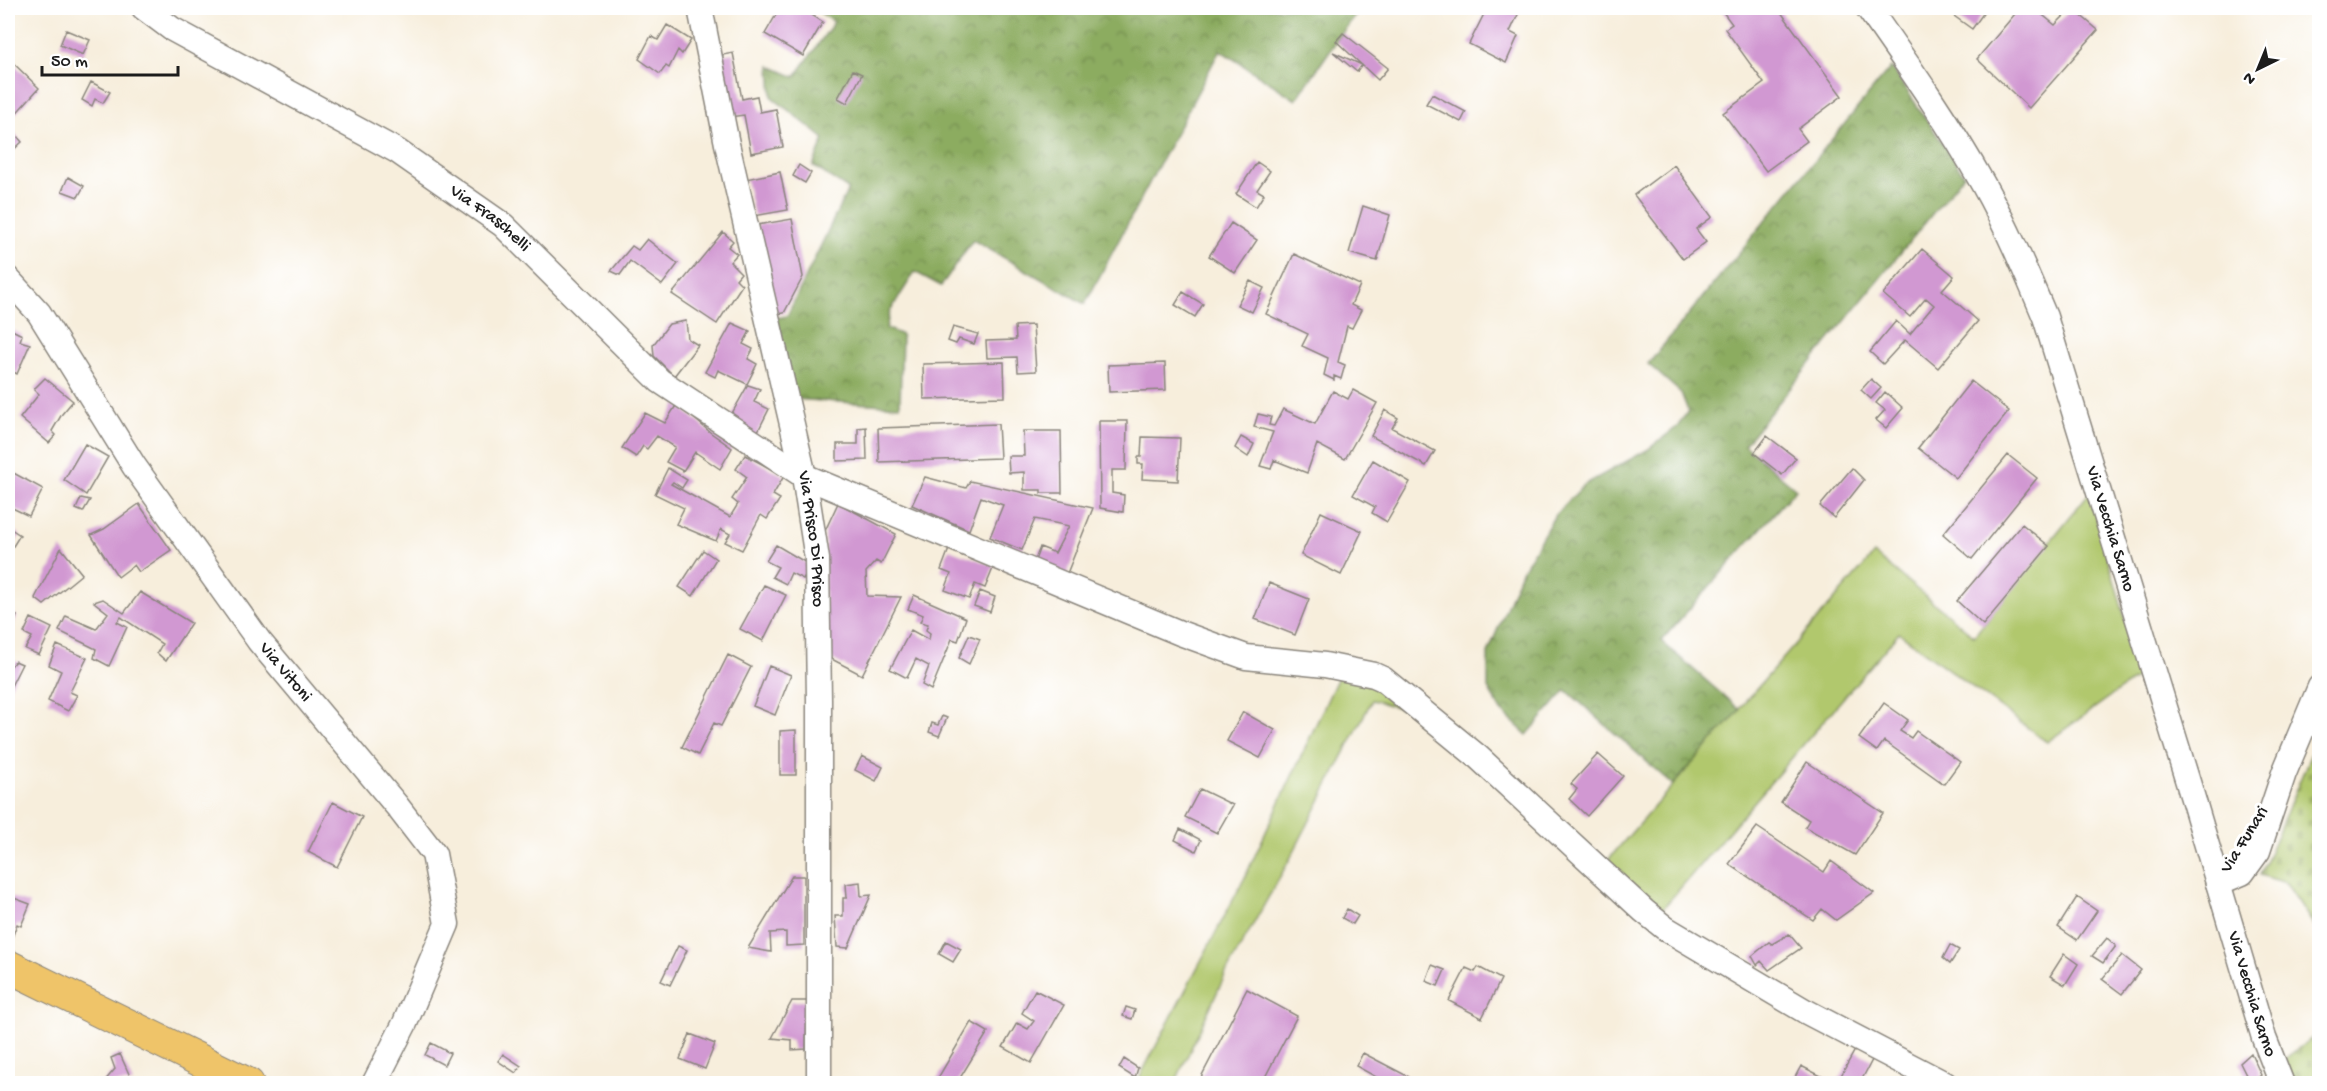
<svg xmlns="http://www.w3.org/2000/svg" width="2327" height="1091" font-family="'Gochi Hand',sans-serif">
<defs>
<pattern id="forest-crowns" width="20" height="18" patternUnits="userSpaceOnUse" patternTransform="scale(1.5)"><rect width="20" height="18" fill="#8cac60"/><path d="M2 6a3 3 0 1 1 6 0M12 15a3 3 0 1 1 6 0" fill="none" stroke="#728b4e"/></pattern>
<pattern id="cemetery-stones" width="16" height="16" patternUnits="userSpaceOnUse" patternTransform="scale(1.5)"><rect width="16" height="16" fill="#b1c86d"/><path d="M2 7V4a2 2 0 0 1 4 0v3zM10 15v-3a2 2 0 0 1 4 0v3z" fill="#98ab5e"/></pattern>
</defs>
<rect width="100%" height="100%" fill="#fff"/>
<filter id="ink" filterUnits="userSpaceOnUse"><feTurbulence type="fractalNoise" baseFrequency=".0167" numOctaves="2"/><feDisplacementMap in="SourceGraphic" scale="12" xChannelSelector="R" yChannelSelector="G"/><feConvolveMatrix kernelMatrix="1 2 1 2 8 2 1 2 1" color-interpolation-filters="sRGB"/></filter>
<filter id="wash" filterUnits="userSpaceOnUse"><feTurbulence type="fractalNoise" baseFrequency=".008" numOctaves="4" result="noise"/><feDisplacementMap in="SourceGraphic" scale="24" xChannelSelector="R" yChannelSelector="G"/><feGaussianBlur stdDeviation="1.35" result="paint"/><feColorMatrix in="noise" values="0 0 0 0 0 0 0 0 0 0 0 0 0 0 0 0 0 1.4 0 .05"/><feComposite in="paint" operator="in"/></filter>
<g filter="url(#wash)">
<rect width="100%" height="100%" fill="#f7eedc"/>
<path fill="#b1c86d" stroke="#667244" stroke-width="1.5" d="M2089,493L2140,670L2139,676L2047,742L1899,633L1659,913L1606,862L1874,554L1974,636Z
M1339,675L1377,687L1400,708L1372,700L1290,859L1227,971L1175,1083L1136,1084L1244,879Z"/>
<path fill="url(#forest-crowns)" stroke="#54643e" stroke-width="1.5" d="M813,8H1361L1342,33L1296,100L1220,50L1085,304L973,240L941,286L915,272L890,311L886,328L902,335L900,406L793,399L776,318L787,316L848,189L813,166L824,139L772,97L770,66L795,77L834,22Z
M1891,67L1964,175L1744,445L1796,489L1661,641L1740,710L1673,785L1566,690L1527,735L1501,711L1488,688V653L1520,574L1555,515L1584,485L1647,450L1678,426L1688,411L1681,393L1648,364Z"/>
<path fill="url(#cemetery-stones)" stroke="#667244" stroke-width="1.5" d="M2319,735V933L2286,883L2260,875Z
M2319,1033V1083H2296L2283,1060Z"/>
<g id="blocks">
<path fill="#d198d2" d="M780,8H801L823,22L803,56L765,34Z
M1467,8H1521L1510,32L1518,36L1506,63L1469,44L1484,14Z
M1720,8H1778L1842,96L1798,129L1807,141L1766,171L1723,113L1764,83L1725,29L1732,24Z
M1943,8H1987L1972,29Z
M2020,8H2034L2055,25L2072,8L2098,30L2029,108L1977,59Z
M667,25L691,40L682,54L678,50L669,68L666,66L660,74L639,59L651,36L658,40Z
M66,30L90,40L83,55L60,45Z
M1343,33L1388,68L1378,80L1336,41Z
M1333,52L1362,65L1357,72Z
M733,53L742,99L757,96L760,112L776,109L783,147L751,153L744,115L729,117L717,56Z
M9,59L39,88L11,119L8,116Z
M853,70L862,74L847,103L838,98Z
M91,82L110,92L103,103L95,99L92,106L82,100Z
M1432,94L1466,112L1461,122L1426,104Z
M12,130L22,142L8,155V134Z
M1257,162L1270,171L1257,190L1264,194L1256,207L1236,194Z
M799,165L811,173L805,183L793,176Z
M1674,165L1712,217L1696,229L1706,242L1683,259L1634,195Z
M780,172L788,210L754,216L746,179Z
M68,177L84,186L78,197L62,191Z
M1363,206L1390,215L1377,261L1349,253Z
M792,219L803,277L784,313L773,314L757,225Z
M1231,223L1257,240L1235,273L1209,256Z
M723,232L733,241L728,247L737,254L730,262L741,273L736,279L742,285L717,324L672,294Z
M647,239L678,264L662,285L630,261L620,275L611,271L632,246L638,250Z
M1922,249L1954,276L1942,290L1978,321L1938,368L1905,340L1883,364L1870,352L1896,321L1910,334L1934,305L1926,298L1910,317L1883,294Z
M1294,254L1360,285L1351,305L1361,310L1352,328L1347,326L1338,362L1345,365L1341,379L1334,376V380L1324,375L1328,358L1302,346L1308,334L1266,314Z
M1250,281L1264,288L1252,312L1237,305Z
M1183,292L1203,304L1195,317L1175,305Z
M686,321L688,339L698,345L674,376L654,356L653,345L669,324Z
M732,323L750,331L743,344L753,349L748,359L757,364L747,384L718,370L715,377L705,372Z
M1033,325L1036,371L1018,372L1017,357L987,358L986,341L1016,340L1015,326Z
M953,327L978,334L974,344L959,339L956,344L948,341Z
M8,328L22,335L20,341L30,344L17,374L8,369Z
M1004,362L1005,397L924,399L923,364Z
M1165,363L1166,390L1109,392L1108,365Z
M45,378L73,401L62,414L52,431L56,435L49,443L20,418L39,394L34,389Z
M1871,379L1881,388L1871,399L1861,390Z
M1971,381L2009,411L1956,478L1918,448Z
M748,385L760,389L754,402L769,409L754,439L726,424Z
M1353,390L1377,403L1345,459L1317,444L1307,473L1274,460L1271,469L1260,466L1273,432L1254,427L1258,414L1271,417L1269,425L1274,426L1283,409L1315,424L1333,391L1348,399Z
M1885,392L1903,408L1886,428L1876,420L1885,410L1876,403Z
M677,404L711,433L732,448L720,469L695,452L683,471L666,462L675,447L657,436L647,449L643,446L636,457L622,448L645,413L665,423Z
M1385,410L1398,418L1392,428L1435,451L1426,466L1371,436Z
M1099,421H1127L1126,470H1112V493L1124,495L1123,512L1100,508Z
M998,424L1000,458L879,462L878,428Z
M866,427L867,460L837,461V444H858V428Z
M1023,431H1061L1062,493H1041V490H1024V472L1009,473L1008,456H1024Z
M1767,436L1796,458L1782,475L1754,453Z
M1142,437L1180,438L1178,481L1142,479L1143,464H1138V457H1141Z
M1241,437L1254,444L1248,457L1235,448Z
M85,444L108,457L86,495L64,480Z
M745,455L784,476L773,495L780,499L767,519L761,515L742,550L725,542L730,534L721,529L716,541L676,524L684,508L655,494L668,468L687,480L682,488L673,482L671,484L730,517L738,504L732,499L747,477L736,469Z
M2008,455L2037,478L1972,559L1943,534Z
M1373,460L1410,482L1387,522L1372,513L1375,507L1353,495Z
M1852,468L1864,480L1834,518L1820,506Z
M8,470L43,489L29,516L8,506Z
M925,477L966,488L970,481L1093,508L1066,576L1034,563L1040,547L1055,553L1069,526L1035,519L1022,550L990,537L1003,505L981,497L969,530L912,505Z
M81,498L90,500L83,512L76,509Z
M838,503L896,534L881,564L876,561L866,572L867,596L901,597L862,675L824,655L825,531Z
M139,504L171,550L139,572L134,565L118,577L91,535L104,529Z
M1321,512L1362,531L1341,575L1301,555Z
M2022,524L2049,546L1983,625L1957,601Z
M8,527L20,535L10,551L8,549Z
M776,545L810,565L803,579L791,573L786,584L772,577L778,567L766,561Z
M61,548L82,574L44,605L35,598Z
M949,549L994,566L985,588L975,584L969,599L945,590L951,574L941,570Z
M703,550L716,559L693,596L679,587Z
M1269,583L1309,599L1295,635L1255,619Z
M764,585L786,595L763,641L740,629Z
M980,591L995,597L990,612L974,606Z
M140,592L191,623L166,661L157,653L162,644L121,617L117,622L127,627L109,666L94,658L96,649L59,631L66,616L96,629L108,613L94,602L103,599L124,613Z
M914,595L966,618L958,641L952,639L931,690L922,685L929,666L916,659L907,678L890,669L911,630L929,640L930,633L926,630L928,624L920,622L923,615L908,609Z
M8,612L17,616L8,638Z
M31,618L52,628L39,655L25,649L32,637L24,633Z
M969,635L980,639L969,664L959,658Z
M57,645L87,658L70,692L77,695L68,711L48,701L61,671L49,665Z
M728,655L751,667L721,726L714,723L698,755L682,747Z
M15,661L22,664L8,692V664L11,666Z
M769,666L791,675L775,715L753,706Z
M1884,703L1908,720L1900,731L1911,738L1916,731L1960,762L1944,784L1884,741L1877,751L1859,738Z
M1243,712L1275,730L1260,758L1227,741Z
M942,716L947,718L939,736L929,732L932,723L938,725Z
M796,730V775H780V731Z
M1598,754L1623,776L1587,816L1569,799L1577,789L1571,784Z
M862,756L883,767L876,781L855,770Z
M1807,762L1883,813L1855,855L1805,827L1809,820L1781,802Z
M1200,789L1233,805L1217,833L1185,817Z
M333,802L362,817L337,867L308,852Z
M1757,827L1824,872L1831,861L1874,893L1836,920L1822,909L1813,920L1729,864Z
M1180,829L1201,840L1196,851L1175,840Z
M792,876H804V945L786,946V932L770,933L771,952L748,948Z
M860,882L861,896L871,895L848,948L837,947L835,916H843V898H847L846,884Z
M11,897L30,904L21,926L17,924L8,949V906Z
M2077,897L2097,911L2077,940L2058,927Z
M1347,909L1358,916L1353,924L1342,918Z
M1789,934L1801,948L1769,970L1761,961L1757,965L1752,956L1769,942L1772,944Z
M2107,938L2116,946L2103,963L2092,956Z
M946,941L961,949L953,962L939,954Z
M1950,945L1959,950L1950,964L1943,958Z
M678,946L687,950L670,985L661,981Z
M2064,954L2078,964L2065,985L2050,976Z
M2122,955L2141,970L2122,994L2102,979Z
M1432,965L1445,970L1438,986L1426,981Z
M1478,967L1501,979L1482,1018L1449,1001L1466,968L1475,972Z
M1247,989L1297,1016L1262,1083H1198Z
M1035,990L1064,1005L1031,1063L1003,1047L1017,1023L1028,1029L1034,1021L1022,1013Z
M792,1001H807L806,1049L792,1050V1040L772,1038Z
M1126,1007L1135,1010L1132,1019L1123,1016Z
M971,1022L988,1032L957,1083H935Z
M690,1034L715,1044L705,1069L680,1059Z
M431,1043L450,1053L444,1065L425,1055Z
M1855,1050L1872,1060L1860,1083H1837Z
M1363,1053L1409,1077L1404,1083H1387L1356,1066Z
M2251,1053L2261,1075L2253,1083H2250L2240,1063Z
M120,1054L133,1083H103L115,1069L111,1058Z
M503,1054L521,1066L516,1073L498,1061Z
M1124,1059L1138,1068L1135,1078L1119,1068Z
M1801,1066L1835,1083H1792Z
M392,1076L409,1083H389Z"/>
</g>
</g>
<g filter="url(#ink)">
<use href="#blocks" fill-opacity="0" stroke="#8a857c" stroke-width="1.5"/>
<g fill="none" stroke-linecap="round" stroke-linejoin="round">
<defs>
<g id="minor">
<path id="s1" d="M144,8L172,29L397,151L503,225L660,381L804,476L1180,633L1246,657L1325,665L1374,675L1383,679L1478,757L1644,911L1665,928L1805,1011L1945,1084"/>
<path id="s2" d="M700,8L727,144L804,476L817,559L819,700V1084"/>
<path id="s3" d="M1868,8C1908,65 1949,123 1983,184C2007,227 2026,272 2045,317L2195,805L2264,1038L2282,1084"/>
<path id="s4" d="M8,279L39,313L134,466L259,641L397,806L434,854L447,924L405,1023L374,1084"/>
<path d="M2218,883L2242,873L2258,851L2284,773L2320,687"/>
</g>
<path id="major" d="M8,966L248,1084"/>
</defs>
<use href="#minor" stroke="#8a857c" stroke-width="27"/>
<use href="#major" stroke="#8a857c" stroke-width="34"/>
<use href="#minor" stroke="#fff" stroke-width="24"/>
<use href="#major" stroke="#efc469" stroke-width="32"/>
</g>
</g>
<g text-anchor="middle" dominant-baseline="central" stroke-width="6" stroke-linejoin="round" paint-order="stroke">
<g font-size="18" fill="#1c1c1c" stroke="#fff">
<text stroke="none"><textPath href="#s1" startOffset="406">Via Fraschelli</textPath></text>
<text stroke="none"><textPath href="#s3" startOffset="579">Via Vecchia Sarno</textPath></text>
<text stroke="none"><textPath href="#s2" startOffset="543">Via Prisco Di Prisco</textPath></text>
<text stroke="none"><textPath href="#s4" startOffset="482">Via Vitoni</textPath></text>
<text transform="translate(2245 840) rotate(-58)">Via Funari</text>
<text stroke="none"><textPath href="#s3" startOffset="1065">Via Vecchia Sarno</textPath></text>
</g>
</g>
<rect width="2327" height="1091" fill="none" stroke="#fff" stroke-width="30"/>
<g transform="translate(2258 69) rotate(223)" stroke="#ffffff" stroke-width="4.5" paint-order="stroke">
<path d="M0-4.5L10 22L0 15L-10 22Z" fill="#1c1c1c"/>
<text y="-9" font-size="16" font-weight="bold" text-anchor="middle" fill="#1c1c1c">N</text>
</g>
<path d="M42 66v9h136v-9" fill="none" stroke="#1c1c1c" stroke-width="3"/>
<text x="51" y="66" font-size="18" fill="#1c1c1c" stroke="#ffffff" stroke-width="4.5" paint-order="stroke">50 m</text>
</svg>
